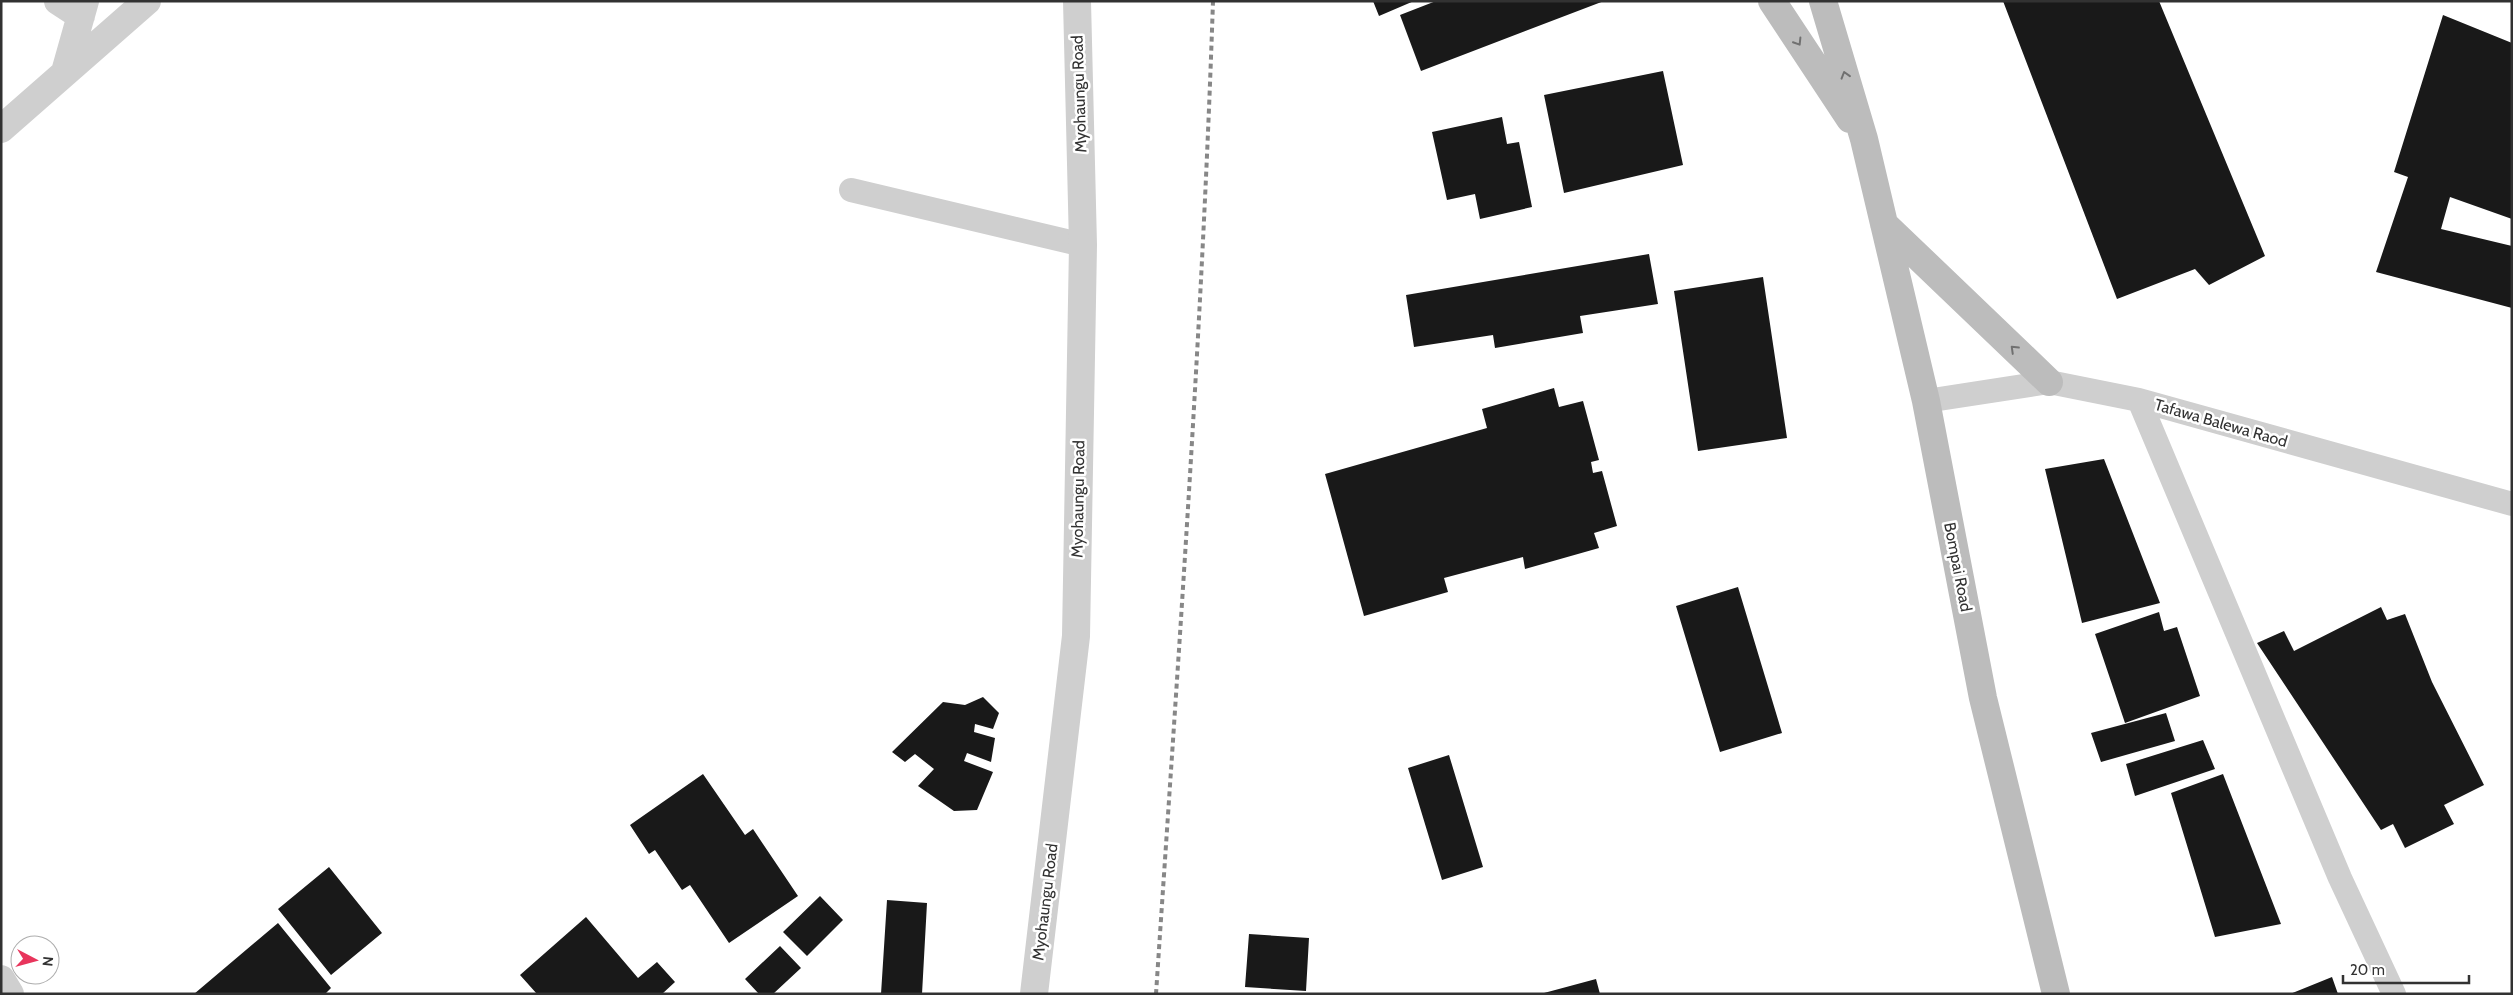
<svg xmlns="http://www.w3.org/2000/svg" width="2513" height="995" font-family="Cabin,sans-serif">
<rect width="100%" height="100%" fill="#fff"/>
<path fill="#191919" d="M1373,1H1414L1379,16Z
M1436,1H1604L1421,71L1400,15Z
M2003,1H2159L2265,256L2209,285L2195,269L2117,299Z
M2443,15L2512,43V219L2450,197L2441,229L2512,246V308L2376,272L2408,177L2394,172Z
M1663,71L1683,165L1564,193L1544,95Z
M1502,117L1507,144L1519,142L1532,207L1480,219L1475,194L1447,200L1432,132Z
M1649,254L1658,304L1580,316L1583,333L1495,348L1493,335L1414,347L1406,295Z
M1763,277L1787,438L1698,451L1674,291Z
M1554,388L1559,407L1583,401L1599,460L1591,462L1593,473L1602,471L1617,526L1594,533L1599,548L1525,569L1523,557L1444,578L1448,592L1364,616L1325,474L1487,428L1482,409Z
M2104,459L2160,603L2082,623L2045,469Z
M1738,587L1782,733L1720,752L1676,606Z
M2381,607L2387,620L2405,614L2432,682L2484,785L2444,805L2454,824L2405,848L2393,824L2381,830L2257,643L2284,631L2294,651Z
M2159,612L2164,631L2177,627L2200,696L2125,723L2095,634Z
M983,697L999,713L993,729L975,724L974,732L995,738L991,762L967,753L964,761L993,772L977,810L954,811L918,786L934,769L915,754L905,762L892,752L943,702L965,705Z
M2166,713L2175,741L2101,762L2091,733Z
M2203,740L2215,769L2135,796L2126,764Z
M1449,755L1483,867L1442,880L1408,768Z
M703,774L745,835L753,829L798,896L729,943L690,885L682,890L655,850L649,854L630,825Z
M2223,774L2281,924L2215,937L2171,793Z
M329,867L382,933L331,975L278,909Z
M820,896L843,920L807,956L783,932Z
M887,900L927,903L922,994H881Z
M586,917L638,978L657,962L675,982L662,994H537L520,975Z
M278,923L331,988L325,994H194Z
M1249,934L1309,938L1306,991L1245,987Z
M780,946L801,968L773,994H759L745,979Z
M2332,977L2338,994H2290Z
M1596,979L1600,994H1544V993Z"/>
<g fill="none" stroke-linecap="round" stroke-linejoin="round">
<path stroke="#cfcfcf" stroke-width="24" d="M851,190L1083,245
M2139,400L2340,878L2394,994
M1926,401L2049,382L2139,400L2512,504"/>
<path stroke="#cfcfcf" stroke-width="28" d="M58,1L81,16
M65,72L85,1
M1,129L147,1
M1,979L10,994
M1034,994L1076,636L1083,245L1077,1"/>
<path stroke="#bcbcbc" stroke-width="28" d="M1772,1L1850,119
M1823,1L1864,139L1926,401L1983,698L2056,994
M1884,224L2049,382"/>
<path stroke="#878787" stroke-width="4" stroke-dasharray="5 4" stroke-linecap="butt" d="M1156,994C1178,663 1202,332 1213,1"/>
</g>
<defs><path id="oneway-chevron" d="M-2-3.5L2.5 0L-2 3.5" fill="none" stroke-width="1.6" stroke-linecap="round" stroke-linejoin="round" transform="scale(1.25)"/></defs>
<g stroke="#707070">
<use href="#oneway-chevron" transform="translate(1798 42) rotate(58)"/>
<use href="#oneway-chevron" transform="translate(1845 75) rotate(-107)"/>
<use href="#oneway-chevron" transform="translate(2014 349) rotate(-136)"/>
</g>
<g text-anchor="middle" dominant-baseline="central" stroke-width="5" stroke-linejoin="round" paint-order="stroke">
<g font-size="16" fill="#323232" stroke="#fff">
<text transform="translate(1079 94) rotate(-92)">Myohaungu Road</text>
<text transform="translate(2221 423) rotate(16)">Tafawa Balewa Raod</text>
<text transform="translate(1078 499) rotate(-89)">Myohaungu Road</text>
<text transform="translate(1958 567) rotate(79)">Bompai Road</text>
<text transform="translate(1045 902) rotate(-83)">Myohaungu Road</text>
</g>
</g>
<rect width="2513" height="995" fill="none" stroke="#323232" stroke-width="5"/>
<g transform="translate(35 960) rotate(96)"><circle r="24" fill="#ffffff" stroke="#adadad"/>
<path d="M0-4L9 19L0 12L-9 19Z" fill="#e8355c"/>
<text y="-8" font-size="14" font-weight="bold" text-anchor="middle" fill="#323232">N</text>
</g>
<path d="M2343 975v8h126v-8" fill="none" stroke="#323232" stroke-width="2.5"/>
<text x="2350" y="975" font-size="15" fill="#323232" stroke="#ffffff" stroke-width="4" paint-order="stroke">20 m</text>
</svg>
